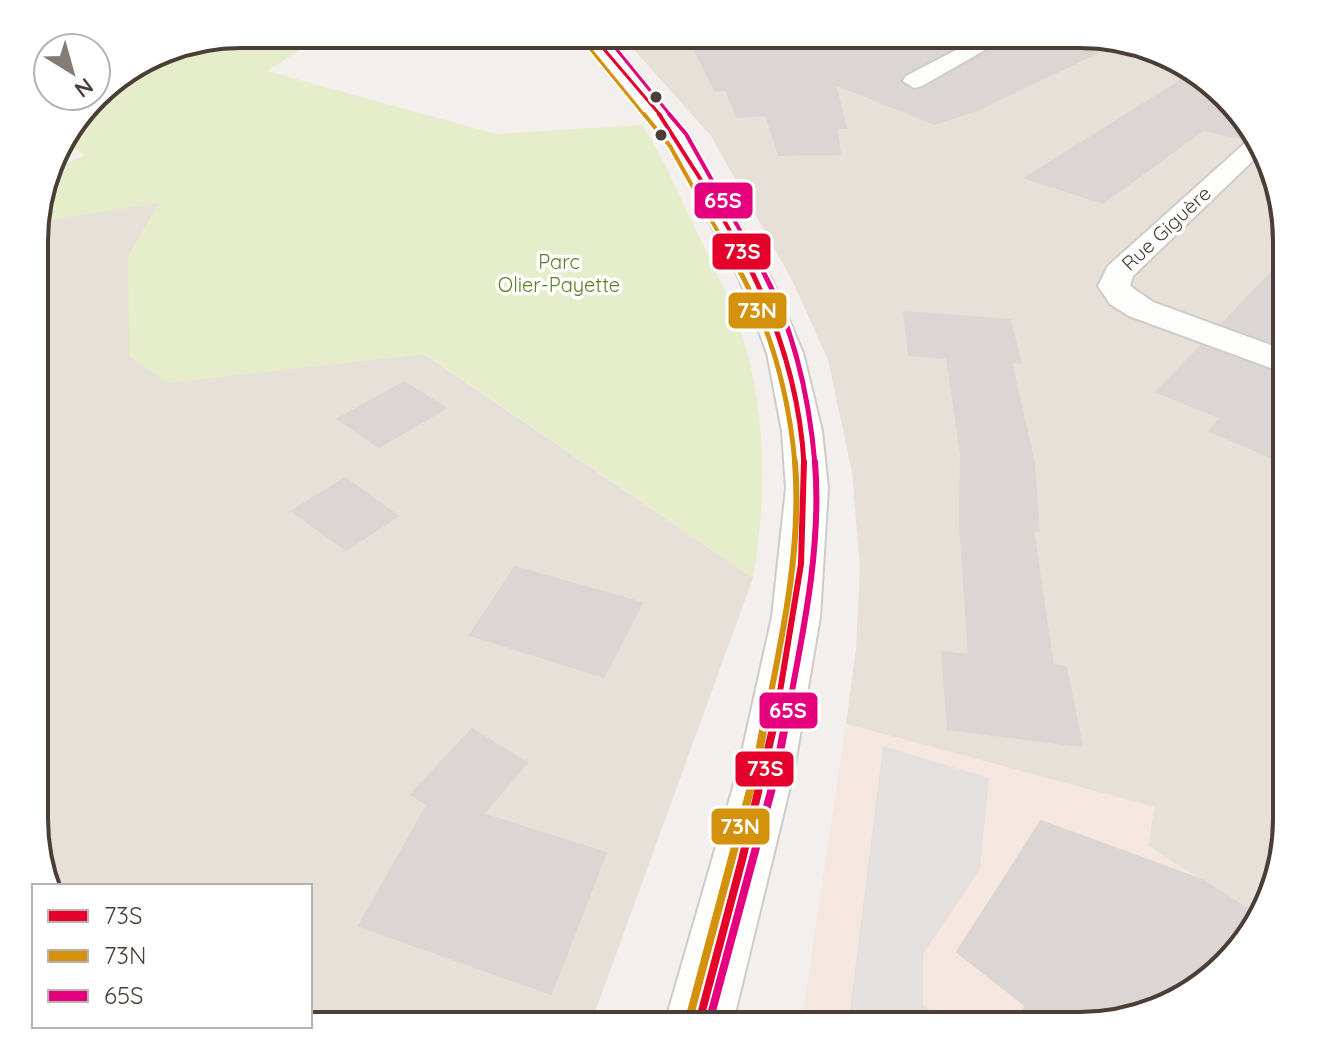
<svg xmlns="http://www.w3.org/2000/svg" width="1321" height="1060" font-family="Quicksand,sans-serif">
<rect width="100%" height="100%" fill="#f2efec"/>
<path fill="#e7e0d9" d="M620,34H1093L1159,50L1217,86L1266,150L1287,240V833L1271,899L1260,917L1148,846L1154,807L846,724L856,649L860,568L852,472L828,360L792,280L711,136Z
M160,202L128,257L168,382L424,354L753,578L590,1026H310V886H49L34,833L36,222Z"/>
<path fill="#f5e7df" d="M846,724L1154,807L1148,846L1260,917L1235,956L1160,1010L1080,1026H801Z"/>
<path fill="#e6edcb" d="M241,34H325L267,71L496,134L642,125C663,157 678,193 695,228C711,262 728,294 740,329C767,408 767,497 753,578L425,354L168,383L129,356L128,257L159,203L36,222L51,169L85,156L61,138L105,85L174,45Z"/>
<path fill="#e4e0dd" d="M883,746L989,778L980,869L923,954V1006L952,1026H848Z"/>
<path fill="#dbd6d3" stroke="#dbd6d2" stroke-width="2" d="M687,34H980L905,73L900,82L915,91L1016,34H1093L1122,41L979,109L935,124L835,84L846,128H837L840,154L779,155L766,115L737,117L726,90L715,91Z
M1188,76L1217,86L1253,133L1245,139L1203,130L1103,203L1025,178Z
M1287,256V348L1222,324Z
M904,312L1010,320L1021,363L1011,362L1034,463L1039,531L1033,530L1053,665L1066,667L1082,746L948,729L942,652L969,655L960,526L961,454L947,358L909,355Z
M1201,346L1287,377V464L1210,431L1221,418L1156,392Z
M404,382L446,408L379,447L338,419Z
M345,478L398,516L346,550L292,511Z
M515,567L642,603L604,677L470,635Z
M472,729L527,763L483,814L606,853L551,994L359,926L427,805L411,794Z
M1041,821L1202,880L1260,917L1235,956L1160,1010L1080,1026H1014L1026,1006L957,952Z"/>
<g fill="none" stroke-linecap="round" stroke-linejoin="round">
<defs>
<path id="minor" d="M581,34H602L687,135L772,280L803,353L822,431L828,488L820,617L794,770L732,1026H664L738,770L772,617L786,488L782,431L767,353L740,280L667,142Z
M987,34H1013L922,86L914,88L903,81L906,76Z
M1254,135L1265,149L1133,276L1130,286L1153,302L1287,351V374L1129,316L1110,304L1098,286L1108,266Z"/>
</defs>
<use href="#minor" stroke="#cfcbc8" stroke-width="4"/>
<use href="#minor" fill="#fdfdfc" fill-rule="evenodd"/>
<defs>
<path id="bus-1-far4" d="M591,34L661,116"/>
<path id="bus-1-far3" d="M659,114L708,191L749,266"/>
<path id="bus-1-far2" d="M748,264C780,328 800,393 804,464"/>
<path id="bus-1-far1" d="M775,722L801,564L804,462"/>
<path id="bus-1" d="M698,1026L742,860L775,720"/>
<path id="bus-2-far4" d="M583,40L645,116"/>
<path id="bus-2-far3" d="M644,114L670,146L737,266"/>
<path id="bus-2-far2" d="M736,264C770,325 789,395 795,464"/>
<path id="bus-2-far1" d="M765,722C782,638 802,548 795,462"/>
<path id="bus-2" d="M688,1023L756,768L765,720"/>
<path id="bus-3-far4" d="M604,34L671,116"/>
<path id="bus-3-far3" d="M669,114L686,134L760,266"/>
<path id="bus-3-far2" d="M759,264C793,324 809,396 815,464"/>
<path id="bus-3-far1" d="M786,722C802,638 822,548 815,462"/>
<path id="bus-3" d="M708,1026L776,773L786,720"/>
</defs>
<use href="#bus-1-far4" stroke="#fff" stroke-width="6"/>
<use href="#bus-1-far3" stroke="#fff" stroke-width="8"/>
<use href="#bus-1-far2" stroke="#fff" stroke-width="10"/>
<use href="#bus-1-far1" stroke="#fff" stroke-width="12"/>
<use href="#bus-1" stroke="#fff" stroke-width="14"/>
<use href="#bus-2-far4" stroke="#fff" stroke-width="6"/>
<use href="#bus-2-far3" stroke="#fff" stroke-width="8"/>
<use href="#bus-2-far2" stroke="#fff" stroke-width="10"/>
<use href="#bus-2-far1" stroke="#fff" stroke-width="12"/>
<use href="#bus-2" stroke="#fff" stroke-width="14"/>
<use href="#bus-3-far4" stroke="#fff" stroke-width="6"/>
<use href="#bus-3-far3" stroke="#fff" stroke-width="8"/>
<use href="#bus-3-far2" stroke="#fff" stroke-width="10"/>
<use href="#bus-3-far1" stroke="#fff" stroke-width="12"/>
<use href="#bus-3" stroke="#fff" stroke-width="14"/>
<use href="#bus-1-far4" stroke="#e4002b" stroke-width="3"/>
<use href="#bus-1-far3" stroke="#e4002b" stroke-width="4"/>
<use href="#bus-1-far2" stroke="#e4002b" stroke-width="5"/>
<use href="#bus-1-far1" stroke="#e4002b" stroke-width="6"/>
<use href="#bus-1" stroke="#e4002b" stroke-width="8"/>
<use href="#bus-2-far4" stroke="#d4910b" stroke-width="3"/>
<use href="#bus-2-far3" stroke="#d4910b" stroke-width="4"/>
<use href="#bus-2-far2" stroke="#d4910b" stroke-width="5"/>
<use href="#bus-2-far1" stroke="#d4910b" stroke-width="6"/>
<use href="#bus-2" stroke="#d4910b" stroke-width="8"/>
<use href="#bus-3-far4" stroke="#e5007d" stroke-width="3"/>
<use href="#bus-3-far3" stroke="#e5007d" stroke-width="4"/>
<use href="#bus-3-far2" stroke="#e5007d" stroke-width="5"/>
<use href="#bus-3-far1" stroke="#e5007d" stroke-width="6"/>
<use href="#bus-3" stroke="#e5007d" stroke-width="8"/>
</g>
<g fill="#4a3e37" stroke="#fff" stroke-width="3">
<circle cx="656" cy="97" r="7"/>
<circle cx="661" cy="135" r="7"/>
</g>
<g text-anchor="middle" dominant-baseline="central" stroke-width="7" stroke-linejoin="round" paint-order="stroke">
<g font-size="20" fill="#4a3e37" stroke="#fff">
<text transform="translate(1166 228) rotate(-43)">Rue Giguère</text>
</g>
<g font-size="20" fill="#5b8026" stroke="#fff">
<text x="559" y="261">Parc<tspan x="559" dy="23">Olier-Payette</tspan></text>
</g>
</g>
<path d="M0 0H1321V1060H0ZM241 48H1080A193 193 0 0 1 1273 241V819A193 193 0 0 1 1080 1012H241A193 193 0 0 1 48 819V241A193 193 0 0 1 241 48Z" fill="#fff" fill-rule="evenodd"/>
<path fill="none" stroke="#4a3e37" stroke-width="4" d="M241 48H1080A193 193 0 0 1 1273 241V819A193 193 0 0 1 1080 1012H241A193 193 0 0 1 48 819V241A193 193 0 0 1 241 48Z"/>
<g stroke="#fff" stroke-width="3">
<rect x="693" y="181" width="61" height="39" rx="8" fill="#e5007d"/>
<rect x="711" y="232" width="61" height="39" rx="8" fill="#e4002b"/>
<rect x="727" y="291" width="61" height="39" rx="8" fill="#d4910b"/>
<rect x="758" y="691" width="61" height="39" rx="8" fill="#e5007d"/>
<rect x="734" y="750" width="61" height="38" rx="8" fill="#e4002b"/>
<rect x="710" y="807" width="61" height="39" rx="8" fill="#d4910b"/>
</g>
<g font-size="22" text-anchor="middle" font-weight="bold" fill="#fff">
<text x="723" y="208">65S</text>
<text x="742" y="259">73S</text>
<text x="757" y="318">73N</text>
<text x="788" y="718">65S</text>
<text x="765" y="776">73S</text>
<text x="740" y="834">73N</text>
</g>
<rect x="32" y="884" width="280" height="144" fill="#ffffff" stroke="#b7b2af" stroke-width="2"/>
<rect x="48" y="910" width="40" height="12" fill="#e4002b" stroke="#b7b2af" stroke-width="2"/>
<text x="104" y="924" font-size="24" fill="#4a3e37">73S</text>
<rect x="48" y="950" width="40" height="12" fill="#d4910b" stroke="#b7b2af" stroke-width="2"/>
<text x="104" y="964" font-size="24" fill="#4a3e37">73N</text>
<rect x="48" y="990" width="40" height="12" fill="#e5007d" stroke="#b7b2af" stroke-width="2"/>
<text x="104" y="1004" font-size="24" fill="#4a3e37">65S</text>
<g transform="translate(72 72) rotate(143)"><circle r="38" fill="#ffffff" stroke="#b7b2af" stroke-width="2"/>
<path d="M0-6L14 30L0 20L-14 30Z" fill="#857c76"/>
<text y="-12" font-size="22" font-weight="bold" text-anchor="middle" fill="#4a3e37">N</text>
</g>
</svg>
